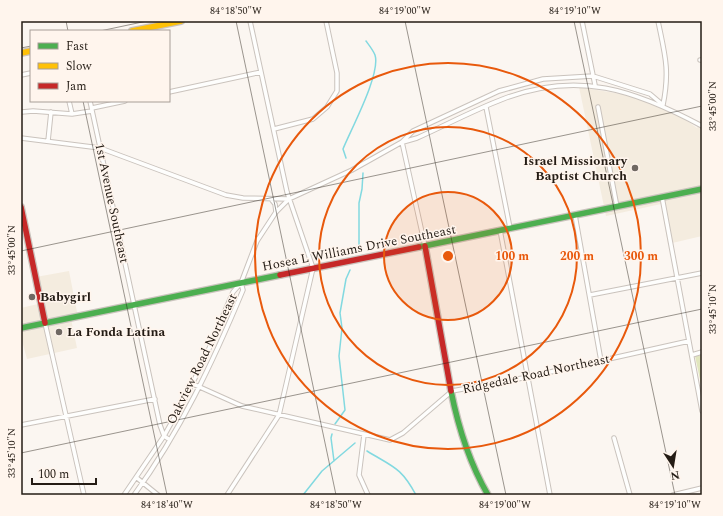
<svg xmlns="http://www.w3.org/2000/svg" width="723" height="516" font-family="Spectral,serif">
<rect width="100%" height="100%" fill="#fbf6f1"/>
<path fill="#f4ecdf" d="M579,87L657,100L697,128L702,116V236L668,244L661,204L606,216Z
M69,271L78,317L71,319L77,348L27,359L21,337V308L42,303L36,277Z"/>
<path fill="#e1e6be" d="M702,355V389L695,356Z"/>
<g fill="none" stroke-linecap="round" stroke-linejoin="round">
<path stroke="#82d9e0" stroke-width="1.5" d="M346,158L343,149C351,129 381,74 375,55C373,50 369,45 366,41
M359,248V203L362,189L363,173
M335,424L345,410L339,356L342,328L340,313L346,279L350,270
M332,434L331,438L334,461
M367,451C393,467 401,467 416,495
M303,495L322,471L355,443"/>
<defs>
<path id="street" d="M582,21L595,85
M658,21C665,55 670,70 663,105
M700,60H702
M21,75L31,73
M169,92L261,72
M69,101L72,114
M90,101L160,425L164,436L170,440
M486,107L510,228
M598,107L617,207
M92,108L125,101
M22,112L33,111L72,114L92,111
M274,129L313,119L327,107L337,91V73L326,21
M21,138L100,148L226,195L243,198L289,199
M48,141L51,112
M402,142L425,246
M403,142L417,138C446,125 474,110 503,99C578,70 635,90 702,126
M662,197L702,411
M271,199L275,204L276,212
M575,215L601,361
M500,230L550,495
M590,295L702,273
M45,323L84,495
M692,355L702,352
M193,384L242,406L390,440L403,433L452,391L528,377L689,341
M21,425L155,399
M364,435L359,475L368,495
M614,438L630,495
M137,478L158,495
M124,495L164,436L184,400L205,358L233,292L241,283L257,241L276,212L289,199L352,170L402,142L413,131L499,91L543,79L593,76L650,94L663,105
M134,495C180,432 213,362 243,290L241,283
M227,495L279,415L313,268L287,192L250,21
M673,495L702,488"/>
<path id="fast" d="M419,247L702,189
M21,328L280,275
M451,391C458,426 470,464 488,495"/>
<path id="slow" d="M132,31L181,21
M21,53L31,51"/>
<path id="jam" d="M21,207L45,323
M425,246L451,391
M280,275L419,247"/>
</defs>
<use href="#street" stroke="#cac3bd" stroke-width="5.5"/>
<use href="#fast" stroke="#cac3bd" stroke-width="8"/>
<use href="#slow" stroke="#cac3bd" stroke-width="8"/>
<use href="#jam" stroke="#cac3bd" stroke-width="8"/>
<use href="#street" stroke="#fefefd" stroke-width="3.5"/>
<use href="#fast" stroke="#4caf50" stroke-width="5.5"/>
<use href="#slow" stroke="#ffc107" stroke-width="5.5"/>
<use href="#jam" stroke="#c62828" stroke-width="5.5"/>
</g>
<path fill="none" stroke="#241c15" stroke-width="1" stroke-opacity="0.45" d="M66,21L68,31M236,21L336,495M405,21L506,495M574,21L675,495M100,31L147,21M21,48L31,46M83,101L167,495M21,251L702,106M21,453L702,309"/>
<circle cx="448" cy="256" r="64" fill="#e8590c" fill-opacity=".12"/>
<g fill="none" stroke="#e8590c" stroke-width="2">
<circle cx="448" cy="256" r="64"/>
<circle cx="448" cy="256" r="129"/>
<circle cx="448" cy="256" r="193"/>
</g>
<g fill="#6f6862" stroke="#fff5ed" stroke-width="1.5">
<circle cx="635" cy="168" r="4"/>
<circle cx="32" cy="297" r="4"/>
<circle cx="59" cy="332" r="4"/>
</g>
<g text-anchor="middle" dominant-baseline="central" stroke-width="3" stroke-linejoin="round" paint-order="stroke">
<g font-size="13" font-weight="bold" fill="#241c15" stroke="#fff5ed" text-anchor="start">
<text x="627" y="161" text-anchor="end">Israel Missionary<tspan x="627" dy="15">Baptist Church</tspan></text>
<text x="40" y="297">Babygirl</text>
<text x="67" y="332">La Fonda Latina</text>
</g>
<g font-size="13" fill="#241c15" stroke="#fff5ed">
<text transform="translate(112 203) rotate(78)">1st Avenue Southeast</text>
<text transform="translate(359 248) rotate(-11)">Hosea L Williams Drive Southeast</text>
<text transform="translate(202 359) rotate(-64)">Oakview Road Northeast</text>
<text transform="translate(536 374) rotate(-12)">Ridgedale Road Northeast</text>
</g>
</g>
<circle cx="448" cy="256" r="6" fill="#e8590c" stroke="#fff5ed" stroke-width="2"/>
<g font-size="12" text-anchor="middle" font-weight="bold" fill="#e8590c" stroke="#fff5ed" stroke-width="3" stroke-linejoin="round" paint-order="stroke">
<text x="512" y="260">100 m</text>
<text x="577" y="260">200 m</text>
<text x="641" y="260">300 m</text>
</g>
<rect width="723" height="516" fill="none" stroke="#fff5ed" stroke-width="44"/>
<rect x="30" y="30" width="140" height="72" fill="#fff5ed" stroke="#a79e97"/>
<rect x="38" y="43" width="20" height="6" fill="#4caf50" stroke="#a79e97"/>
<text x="66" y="50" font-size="12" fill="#241c15">Fast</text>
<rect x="38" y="63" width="20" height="6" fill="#ffc107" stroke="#a79e97"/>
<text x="66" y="70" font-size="12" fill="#241c15">Slow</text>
<rect x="38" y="83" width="20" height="6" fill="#c62828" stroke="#a79e97"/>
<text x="66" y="90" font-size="12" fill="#241c15">Jam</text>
<g transform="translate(673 466) rotate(168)" stroke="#fff5ed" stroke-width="3" paint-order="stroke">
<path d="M0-3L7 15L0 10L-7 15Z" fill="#241c15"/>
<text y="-6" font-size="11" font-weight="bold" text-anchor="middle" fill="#241c15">N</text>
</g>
<path d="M32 478v6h64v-6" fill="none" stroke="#241c15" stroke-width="2"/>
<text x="38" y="478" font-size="12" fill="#241c15" stroke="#fff5ed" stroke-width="3" paint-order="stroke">100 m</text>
<rect x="22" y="22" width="679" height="472" fill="none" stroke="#241c15" stroke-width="1.5"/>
<g font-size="10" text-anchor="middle" fill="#241c15">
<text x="236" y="14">84°18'50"W</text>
<text x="405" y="14">84°19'00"W</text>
<text x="575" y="14">84°19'10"W</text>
<text transform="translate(712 106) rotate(-90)" y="4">33°45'00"N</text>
<text transform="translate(11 250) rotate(-90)" y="4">33°45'00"N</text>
<text transform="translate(712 309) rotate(-90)" y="4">33°45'10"N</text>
<text transform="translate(11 453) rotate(-90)" y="4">33°45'10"N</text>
<text x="167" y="508">84°18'40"W</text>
<text x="336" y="508">84°18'50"W</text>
<text x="505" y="508">84°19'00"W</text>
<text x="675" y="508">84°19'10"W</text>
</g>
</svg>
